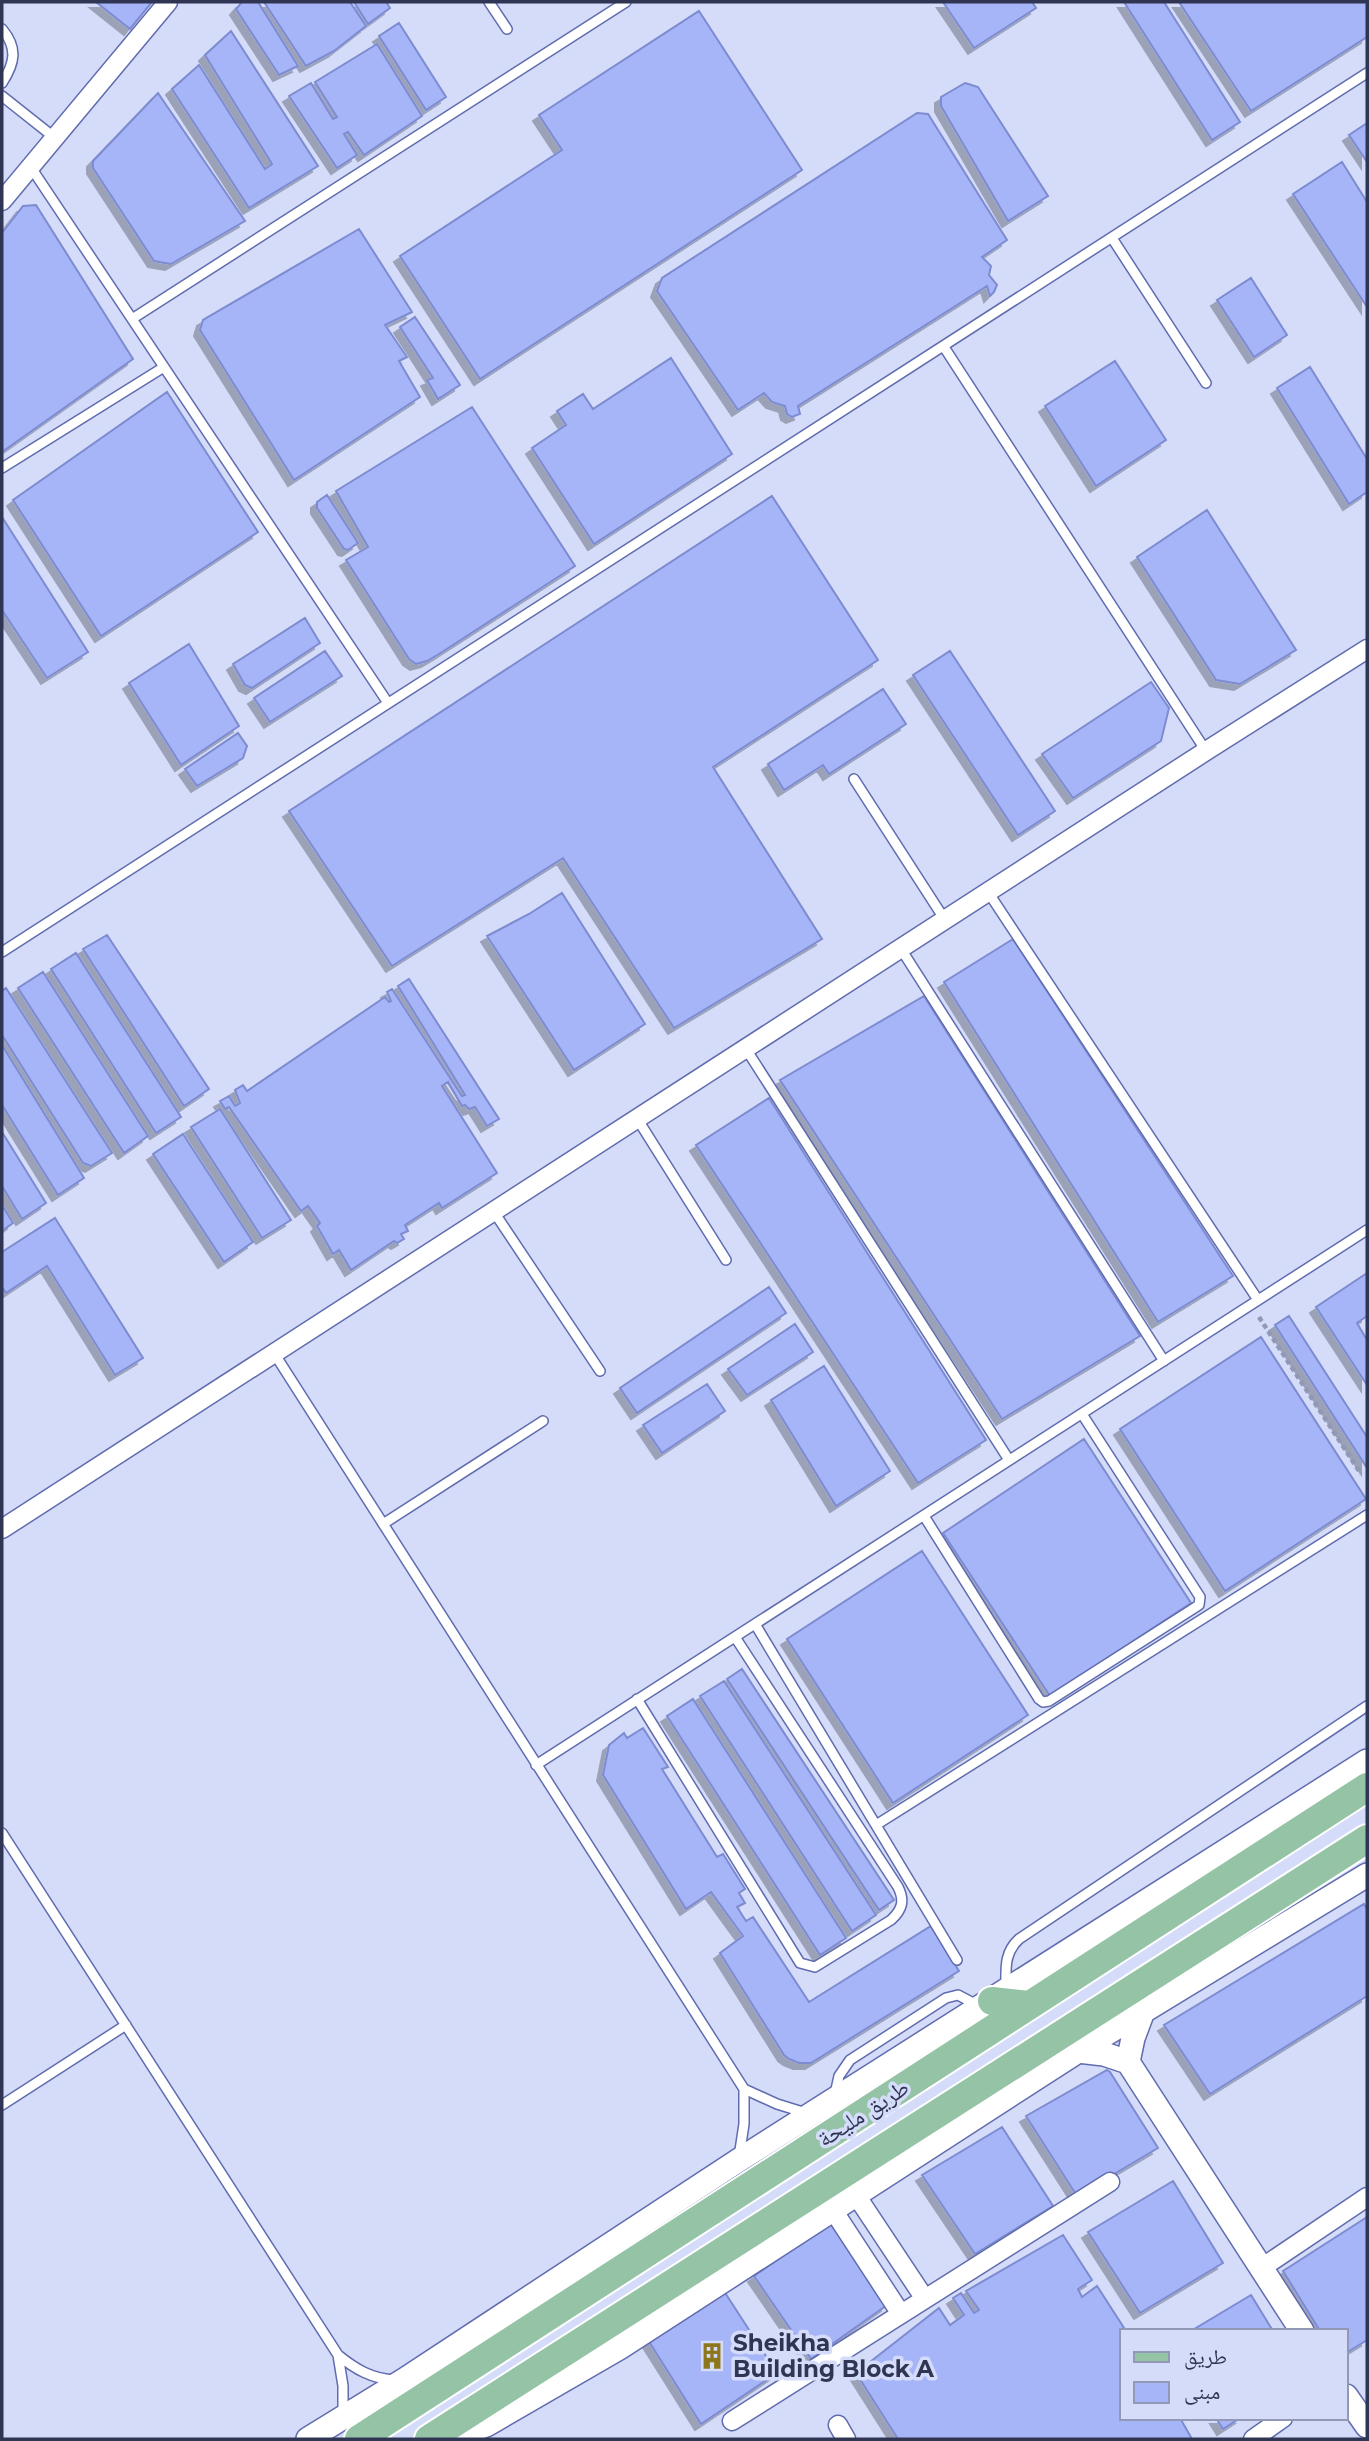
<svg xmlns="http://www.w3.org/2000/svg" width="1369" height="2441" font-family="Montserrat,'Noto Naskh Arabic',sans-serif">
<defs>
<filter id="shadow"><feDropShadow dx="-6" dy="6" stdDeviation="0" flood-color="#0004"/></filter>
</defs>
<rect width="100%" height="100%" fill="#d4dcf9"/>
<path fill="#a6b4f8" stroke="#7d8bd0" stroke-width="2" filter="url(#shadow)" d="M96,2H152L130,29Z
M242,2H258L298,66L279,75L236,9Z
M264,2H350L366,26L334,51L306,66Z
M354,2H386L390,8L368,24Z
M943,2H1032L1036,8L974,48Z
M1124,2H1164L1240,122L1212,140Z
M1179,2H1367V37L1251,111Z
M699,11L802,170L480,379L400,256L562,150L539,115Z
M399,23L446,97L426,110L379,36Z
M231,31L318,166L249,208L172,89L199,65L265,169L272,164L205,55Z
M377,44L422,116L364,155L348,132L344,134L357,155L337,168L289,96L311,83L333,119L337,117L315,82Z
M965,83L978,87L1048,196L1008,221L941,106V97Z
M158,93L245,221L171,264L154,261L93,168V161Z
M917,113L928,114L1007,240L982,257L991,266L989,275L997,285L994,292L990,296L987,286L798,406L800,414L792,417L787,414L785,406L772,402L764,393L738,410L657,291L662,278Z
M1367,123V162L1349,135Z
M1342,162L1367,202V307L1293,194Z
M36,205L133,359L2,452V233L23,206Z
M359,229L412,312L385,325L407,357L399,361L420,397L294,480L200,330L203,320Z
M1251,278L1287,335L1254,357L1217,300Z
M415,317L460,385L438,399L427,380L433,378L400,327Z
M671,358L732,454L594,544L532,448L566,425L557,411L583,394L593,409Z
M1115,361L1166,440L1096,486L1045,406Z
M1310,367L1367,459V492L1349,504L1277,388Z
M167,392L258,532L101,636L13,500Z
M472,407L575,566L439,654L427,661L416,664L409,659L346,560L368,547L336,491Z
M327,495L358,543L348,550L344,549L317,508V502Z
M772,496L878,660L713,767L822,939L674,1028L563,858L392,966L289,811Z
M1207,510L1296,650L1240,684L1216,680L1137,557Z
M2,517L88,652L47,678L2,610Z
M305,618L320,643L252,688L245,685L233,664Z
M189,644L239,726L181,765L129,683Z
M325,651L342,676L270,722L254,698Z
M950,651L1055,811L1018,835L913,675Z
M1151,682L1169,708L1161,741L1073,798L1042,754Z
M883,689L906,724L829,774L823,765L784,790L768,764Z
M238,733L247,746L243,758L197,786L185,769Z
M562,893L645,1024L574,1070L487,936L529,914Z
M107,935L209,1089L184,1106L83,949Z
M1013,939L1233,1276L1158,1322L944,982Z
M76,953L181,1117L156,1133L51,969Z
M43,972L148,1136L124,1153L18,988Z
M409,979L499,1119L487,1126L475,1107L469,1109L465,1105L462,1106L448,1082L442,1086L497,1173L442,1208L439,1203L405,1225L408,1231L401,1234L404,1239L397,1243L394,1241L351,1270L339,1250L333,1254L317,1226L320,1223L308,1206L301,1211L229,1107L225,1109L220,1101L229,1096L235,1106L240,1103L235,1090L243,1085L247,1091L385,997L389,1002L391,1001L387,992L392,989L462,1096L465,1095L398,986Z
M6,988L112,1153L91,1166L83,1163L2,1035V991Z
M924,996L1140,1336L1002,1419L780,1080Z
M2,1045L84,1178L58,1195L2,1105Z
M769,1098L986,1440L918,1483L696,1145Z
M220,1109L291,1220L262,1238L191,1127Z
M2,1132L46,1203L22,1219L2,1186Z
M183,1134L253,1242L224,1262L153,1154Z
M2,1205L13,1223L2,1231Z
M55,1218L143,1358L115,1375L47,1266L6,1293L2,1287V1252Z
M1367,1273V1316L1357,1323L1367,1340V1385L1316,1307Z
M769,1287L786,1313L637,1413L620,1388Z
M1289,1316L1367,1437V1468L1275,1325Z
M795,1324L813,1352L747,1395L728,1369Z
M1261,1337L1366,1499L1225,1591L1120,1429Z
M824,1366L890,1471L836,1506L771,1400Z
M707,1384L725,1411L662,1453L643,1425Z
M1084,1439L1191,1603L1050,1696L943,1533Z
M922,1551L1028,1715L893,1803L787,1639Z
M742,1669L894,1900L879,1910L727,1679Z
M724,1681L876,1915L852,1931L700,1696Z
M693,1699L846,1938L820,1955L667,1716Z
M643,1728L668,1767L662,1769L717,1857L723,1854L745,1889L739,1893L745,1903L737,1907L746,1921L753,1917L809,2002L931,1926L959,1971L811,2063H799L789,2059L784,2055L720,1953L743,1936L711,1892L686,1909L603,1775L609,1745L624,1733L627,1738Z
M1364,1904L1367,1909V1996L1210,2094L1164,2025Z
M1107,2070L1110,2072L1158,2148L1077,2196L1026,2116Z
M1002,2127L1053,2206L975,2254L922,2175Z
M1173,2181L1223,2263L1140,2313L1088,2232Z
M1367,2217V2340L1346,2353V2331H1320L1283,2271Z
M830,2223L887,2305L811,2359L754,2276Z
M1063,2235L1092,2280L1078,2289L1082,2297L1097,2286L1126,2331H1122V2418H1180L1192,2439H898L856,2373L939,2308L950,2325L964,2315L953,2298L961,2293L974,2313L979,2310L966,2291Z
M722,2288L777,2373L701,2424L648,2340Z
M1251,2295L1273,2331H1191Z
M1216,2418H1240L1223,2429Z"/>
<g fill="none" stroke-linecap="round" stroke-linejoin="round">
<defs>
<path id="service" d="M489,2L507,29
M2,29C18,48 15,63 2,83
M2,96L55,138
M30,166L388,703
M1112,238L1206,383
M132,319L626,2
M944,347L1206,751
M2,468L164,367
M854,779L945,920
M988,892L1258,1300
M901,949L1164,1361
M2,952L1367,73
M746,1049L1009,1460
M638,1120L726,1260
M494,1212L600,1371
M274,1353L744,2089L777,2104L806,2113
M924,1516L1039,1699L1043,1702L1049,1701L1199,1605L1200,1597L1082,1414
M383,1524L543,1421
M755,1624L957,1960
M637,1699L800,1963L815,1967L891,1920C902,1910 905,1901 898,1887L735,1637
M536,1765L1367,1230
M876,1825L1367,1515
M2,1833L338,2355C355,2369 372,2379 395,2380
M1006,1986C1006,1968 1004,1953 1019,1939L1367,1706
M835,2094L839,2076L850,2060L946,1998L958,1995L979,2006
M2,2105L126,2025
M739,2157L744,2124V2089
M338,2355L343,2386V2415"/>
<path id="minor" d="M2,201L168,2
M2,1529L1206,751L1367,649
M856,2195L925,2299
M833,2210L901,2314
M1260,2269L1367,2197
M732,2421L1110,2182
M838,2425L846,2439
M1253,2439L1283,2418"/>
<path id="tertiary" d="M1078,2051L1104,2054L1128,2062L1302,2331
M1128,2062L1133,2038L1142,2014
M1346,2396L1367,2426
M308,2439L404,2380L739,2160L1367,1761
M448,2439L486,2425L619,2348L1078,2051L1367,1875"/>
<path id="primary" d="M992,2001L1029,2005
M359,2439L1367,1787
M429,2439L1367,1839"/>
</defs>
<use href="#service" stroke="#606cae" stroke-width="12"/>
<use href="#minor" stroke="#606cae" stroke-width="21"/>
<use href="#tertiary" stroke="#606cae" stroke-width="26"/>
<use href="#primary" stroke="#fff" stroke-width="32"/>
<path stroke="#9098b5" stroke-width="4.5" stroke-dasharray="5 3.5" stroke-linecap="butt" d="M1259,1317L1361,1474"/>
<use href="#service" stroke="#fff" stroke-width="9"/>
<use href="#minor" stroke="#fff" stroke-width="18"/>
<use href="#tertiary" stroke="#fff" stroke-width="23"/>
<use href="#primary" stroke="#95c3a6" stroke-width="28"/>
</g>
<defs>
<symbol id="building-bare" viewBox="-9 -9 18 18"><path d="M-4-6H4V6H1V3H-1V6H-4ZM-2.5-4.3h1.7v1.8h-1.7ZM.8-4.3h1.7v1.8H.8ZM-2.5-1h1.7V.8h-1.7ZM.8-1h1.7V.8H.8Z" fill="#8d771c" stroke="#d4dcf9" stroke-width="2.5" paint-order="stroke"/></symbol>
</defs>
<g fill-rule="evenodd">
<use href="#building-bare" x="693" y="2337" width="38" height="38"/>
</g>
<g text-anchor="middle" dominant-baseline="central" stroke-width="7" stroke-linejoin="round" paint-order="stroke">
<g font-size="23" fill="#2f3552" stroke="#d4dcf9">
<text transform="translate(863 2113) rotate(-33)">طريق مليحة</text>
</g>
<g font-size="23" font-weight="bold" fill="#2f3552" stroke="#d4dcf9" text-anchor="start">
<text x="733" y="2343">Sheikha<tspan x="733" dy="26">Building Block A</tspan></text>
</g>
</g>
<rect width="1369" height="2441" fill="none" stroke="#2f3552" stroke-width="7"/>
<rect x="1120" y="2329" width="228" height="91" fill="#d4dcf9" stroke="#9299b6" stroke-width="2"/>
<rect x="1134" y="2352" width="35" height="10" fill="#95c3a6" stroke="#9299b6" stroke-width="2"/>
<text x="1184" y="2364" font-size="21" fill="#2f3552">طريق</text>
<rect x="1134" y="2382" width="35" height="21" fill="#a6b4f8" stroke="#9299b6" stroke-width="2"/>
<text x="1184" y="2399" font-size="21" fill="#2f3552">مبنى</text>
</svg>
